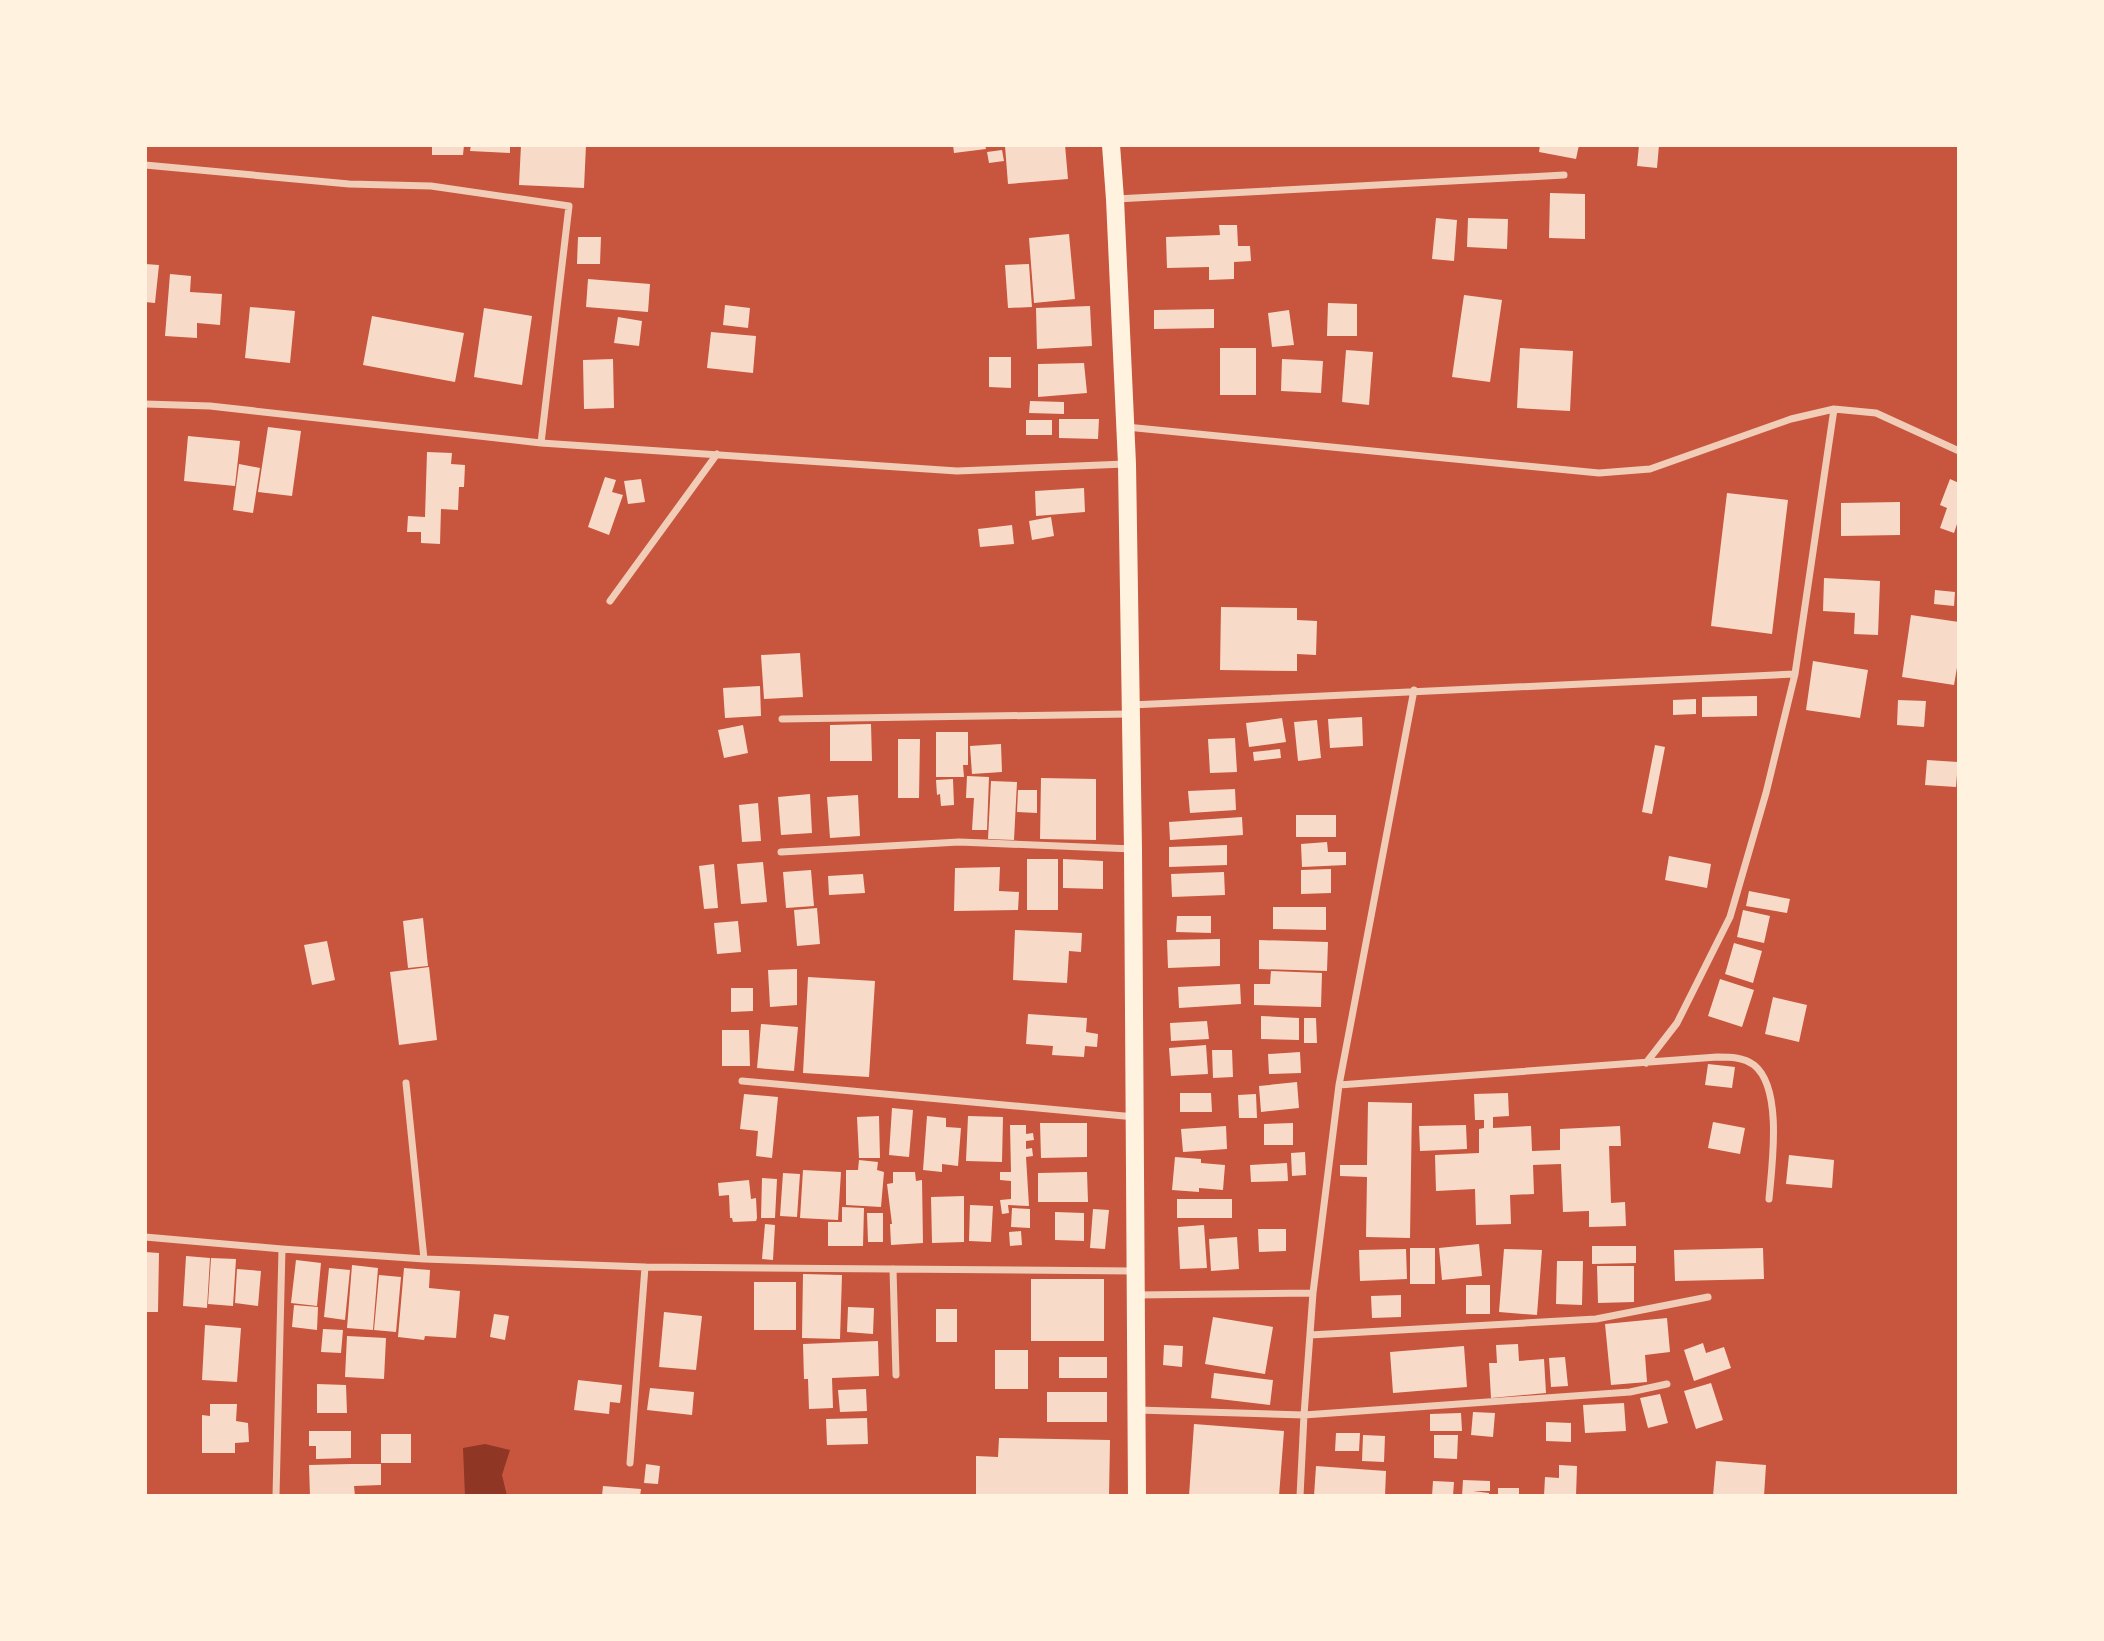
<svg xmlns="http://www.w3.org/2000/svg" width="2104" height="1641" font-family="'Roboto Condensed',sans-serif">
<rect width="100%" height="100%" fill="#c8553d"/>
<path fill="#8f3625" d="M485,1444L510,1450L502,1475L507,1496H465L463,1448Z"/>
<path fill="#f7dbc8" d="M432,145H464L463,155H432Z
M471,145H510V153L470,151Z
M521,145H586L584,188L519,185Z
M953,145H985L986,149L954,153Z
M1018,145H1065L1068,179L1008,184L1005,146Z
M1540,145H1579L1576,159L1539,152Z
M1639,145H1659L1657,168L1637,166Z
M1002,150L1004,161L989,163L987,152Z
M1550,193L1585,194V239L1549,238Z
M1436,218L1457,220L1454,261L1432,259Z
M1468,218L1508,219L1507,249L1467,247Z
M1219,225H1237L1238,246H1250L1251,261L1234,262V279L1209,280V267L1167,268L1166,237L1220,235Z
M1069,234L1075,299L1034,303L1029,238Z
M578,237H601L600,264H577Z
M145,264L159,265L155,303L145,302Z
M1029,264L1032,307L1008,308L1005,265Z
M170,274L191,276L190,292L222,294L220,325L197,323V338L165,336Z
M588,279L650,284L648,312L586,307Z
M1464,295L1502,300L1490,382L1452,377Z
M1328,303L1357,304V336H1327Z
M725,305L750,308L748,328L723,325Z
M1090,306L1092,346L1037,349L1036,308Z
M250,307L295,311L290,363L245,358Z
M484,308L532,316L522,385L474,377Z
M1214,309V328L1154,329V310Z
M1289,310L1294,345L1272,347L1268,313Z
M372,316L464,333L455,382L363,365Z
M618,317L642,321L639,346L614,343Z
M711,332L756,336L753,373L707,368Z
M1220,348H1256V395H1220Z
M1520,348L1573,351L1570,411L1517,408Z
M1346,350L1373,352L1369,405L1342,402Z
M989,357H1011V388L989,387Z
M613,359L614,408L584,409L583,360Z
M1282,359L1323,361L1321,393L1281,391Z
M1084,363L1087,393L1038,397V364Z
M1030,401L1064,402V414L1029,413Z
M1059,419H1099L1098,439L1059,438Z
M1026,420H1052V435H1026Z
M268,427L301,431L292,496L258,492Z
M188,436L240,441L235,486L184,481Z
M427,452L452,453L451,464L465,465L464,487H459L458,510L441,509L440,544L421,543V532H407L408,516L425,517Z
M239,464L260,468L253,513L233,510Z
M605,477L616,480L612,492L623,495L609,535L588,527Z
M641,479L645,502L628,504L624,481Z
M1950,479L1959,483V518L1954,533L1940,528L1947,508L1940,505Z
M1084,488L1085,512L1036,516L1035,491Z
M1727,493L1788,500L1772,634L1711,626Z
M1900,502V535L1841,536V503Z
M1051,517L1054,536L1032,540L1029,521Z
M1012,525L1014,544L980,547L978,529Z
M1824,578L1880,581L1878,635L1854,634L1855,613L1823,611Z
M1935,590L1955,592L1954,606L1934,604Z
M1221,607L1297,608V620L1317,621L1316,655L1297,654V671L1220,670Z
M1911,615L1959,622V656L1954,685L1902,677Z
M800,653L803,697L764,699L761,655Z
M1813,661L1868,670L1860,718L1806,710Z
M760,686L761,716L725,718L723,688Z
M1757,696V716L1702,717V697Z
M1696,699V714L1673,715V700Z
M1898,700L1926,701L1924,727L1897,725Z
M1362,717L1363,746L1330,748L1328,719Z
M1282,718L1286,742L1249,747L1246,723Z
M1317,720L1321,758L1298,761L1294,722Z
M871,724L872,761H830V725Z
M743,725L748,753L724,758L718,730Z
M936,732H968V765H963L964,777H936Z
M1235,738L1237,772L1210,773L1208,739Z
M898,739H920L919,798H898Z
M1001,744L1002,772L972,774L970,746Z
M1655,745L1665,747L1652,814L1642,812Z
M1280,749L1281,758L1254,761L1253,752Z
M1927,760L1958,762L1956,787L1925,785Z
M967,776L989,777L987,830H972L974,798H966Z
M1041,778L1096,779V840L1040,839Z
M953,779L954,805L941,806L940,794L937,795L936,780Z
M991,781L1017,782L1014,840L988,839Z
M1235,789L1236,810L1190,813L1188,791Z
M1018,790H1037V813L1017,812Z
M810,794L812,833L781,835L778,797Z
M858,795L860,836L830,838L827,797Z
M758,803L761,841L742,842L739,805Z
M1296,815H1336V837H1296Z
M1242,817L1243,835L1170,840L1169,822Z
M1327,842L1328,852H1346V865L1302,867L1301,844Z
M1227,845V865L1169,867V847Z
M1669,856L1711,864L1707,888L1665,880Z
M1027,859H1058V910H1027Z
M1063,859L1103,861V889L1063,888Z
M763,862L767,902L741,904L737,864Z
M714,864L718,908L704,909L699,866Z
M1000,867L999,891L1019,892L1018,910L954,911L955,868Z
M1331,869V893L1301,894V870Z
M811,870L814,906L786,908L783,872Z
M1224,872L1225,895L1172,897L1171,874Z
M863,874L865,893L829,895L828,876Z
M1749,891L1790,899L1787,913L1746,906Z
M1273,907H1326V930L1273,929Z
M817,908L820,944L797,946L794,910Z
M1743,910L1770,916L1764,943L1737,937Z
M1177,916H1211V933L1176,932Z
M423,918L428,966L408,968L403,921Z
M738,921L741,952L717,954L714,923Z
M1015,930L1082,933L1081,952L1069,951L1067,983L1013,980Z
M1220,939V966L1168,968L1167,940Z
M1259,940L1328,942L1327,971L1259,969Z
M327,941L335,980L312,985L304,945Z
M1734,943L1762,951L1753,983L1725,974Z
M429,967L437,1040L399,1045L390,972Z
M797,969V1005L770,1007L768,970Z
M1271,971L1322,973L1321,1007L1254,1005V984H1270Z
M808,977L875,981L869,1077L803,1073Z
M1720,979L1754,990L1742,1027L1708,1016Z
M1240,984L1241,1004L1179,1008L1178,987Z
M731,988H753V1011L731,1012Z
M1773,997L1807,1005L1799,1042L1765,1034Z
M1028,1014L1087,1018L1086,1032L1098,1034L1097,1047L1085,1046L1084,1057L1052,1055L1053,1046L1026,1044Z
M1261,1016L1299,1018V1040L1261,1039Z
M1304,1018H1316L1317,1043H1304Z
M1207,1021L1209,1039L1171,1041L1170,1023Z
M761,1024L798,1027L794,1071L757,1068Z
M722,1030H749L750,1066H722Z
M1206,1045L1208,1074L1171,1076L1169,1048Z
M1212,1050H1232L1233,1077L1213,1078Z
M1300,1052L1301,1073L1269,1074L1268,1054Z
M1708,1064L1735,1067L1732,1088L1705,1085Z
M1297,1082L1299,1108L1261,1112L1259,1086Z
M1180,1093H1211L1212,1112H1180Z
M1508,1093L1509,1116L1493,1117V1128L1531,1126L1532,1151L1560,1150V1129L1620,1126L1621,1146H1609L1611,1203L1625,1202L1626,1226L1589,1227V1211L1563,1212L1561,1164L1533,1165L1534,1194L1510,1195L1511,1224L1476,1225L1475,1189L1436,1191L1435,1155L1479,1153V1129L1484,1128V1120H1475L1474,1094Z
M744,1094L778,1097L772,1158L756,1156L758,1131L740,1129Z
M1256,1094L1257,1118H1239L1238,1095Z
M1368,1102L1412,1103L1410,1238L1366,1237L1367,1177L1340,1176V1165H1367Z
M892,1108L913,1110L909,1157L889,1155Z
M879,1116L880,1158H859L857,1117Z
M927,1116L946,1118V1127L961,1128L958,1166L942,1164V1172L923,1170Z
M968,1116L1003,1117L1002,1162L966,1161Z
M1713,1122L1745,1128L1740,1154L1708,1148Z
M1040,1123H1087V1157L1041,1158Z
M1293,1123V1145H1264V1124Z
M1010,1125H1026V1134L1033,1133L1034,1140L1026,1141V1149L1032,1148L1033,1156L1026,1157L1029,1206L1008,1205L1009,1213L1002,1214L1000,1200L1011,1199V1181L1000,1180V1172H1011Z
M1466,1125L1467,1149L1420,1151L1419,1126Z
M1226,1126L1227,1149L1183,1152L1181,1129Z
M1305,1152L1306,1175L1292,1176L1291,1153Z
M1789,1155L1834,1160L1832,1188L1786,1184Z
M1175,1157L1201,1159V1163L1225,1165L1223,1190L1199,1188V1192L1172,1190Z
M859,1160L878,1162L877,1170L884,1172L881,1207L846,1205V1170H858Z
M1287,1163L1288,1181L1251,1182L1250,1165Z
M803,1170L841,1172L838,1220L800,1218Z
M893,1172H915L916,1181L922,1180L923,1243L891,1245L890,1224H892L887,1184L893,1183Z
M1087,1172L1088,1202H1038V1173Z
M783,1173L800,1174L797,1217L780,1216Z
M762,1178L777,1179L775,1218H761Z
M749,1180L751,1199L756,1198L757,1218L756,1221L733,1222L732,1218H730L729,1195L719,1196L718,1183Z
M964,1196V1242L932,1243L931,1197Z
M1177,1199H1232V1218H1177Z
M970,1205L993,1206L991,1242L969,1241Z
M842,1207L864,1208L863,1246H828V1222H842Z
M1012,1208L1030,1209V1228L1011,1227Z
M1093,1209L1109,1210L1105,1249L1090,1248Z
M1055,1212L1084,1213V1241L1055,1240Z
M867,1213H883V1242H868Z
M765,1224L775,1225L773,1260L762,1259Z
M1204,1225L1207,1268L1180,1269L1178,1227Z
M1258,1229H1286V1251L1259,1252Z
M1021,1231L1022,1245L1010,1246L1009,1232Z
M1237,1237L1239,1269L1211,1271L1209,1239Z
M1479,1244L1482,1276L1442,1280L1439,1248Z
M1592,1246H1636V1263L1592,1264Z
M1410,1248H1435V1284H1410Z
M1763,1248L1764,1279L1675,1281L1674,1250Z
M1406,1249L1407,1279L1360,1281L1359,1250Z
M1504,1249L1542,1250L1537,1315L1499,1312Z
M145,1252L159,1253L158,1312H145Z
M186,1256L210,1258L207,1308L183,1306Z
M211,1258L236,1259L233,1306L208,1304Z
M296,1260L321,1263L317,1306L291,1303Z
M1557,1261H1583L1582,1305L1556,1304Z
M352,1265L378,1268L373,1330L347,1328Z
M1597,1266H1634V1302L1598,1303Z
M329,1268L350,1270L345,1320L324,1317Z
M404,1268L430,1270L429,1288L460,1291L456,1338L425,1336L424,1340L398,1337Z
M237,1269L261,1271L258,1306L235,1303Z
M803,1274L842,1275L840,1339L802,1338Z
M379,1275L401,1277L396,1332L374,1330Z
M1031,1279H1104V1341H1031Z
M754,1282H796V1330H754Z
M1466,1285H1490V1314H1466Z
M1401,1295V1317L1372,1318L1371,1296Z
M294,1305L318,1307L317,1330L292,1327Z
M848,1307L874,1308L873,1334L847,1332Z
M936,1309H957V1342H936Z
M664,1312L702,1316L696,1370L659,1367Z
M494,1314L509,1316L505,1340L490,1337Z
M1213,1317L1273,1327L1265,1374L1205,1364Z
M1667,1318L1670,1352L1645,1355L1647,1382L1611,1385L1605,1324Z
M205,1325L241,1328L237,1382L202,1380Z
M323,1329L343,1330L341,1353L321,1352Z
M347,1336L386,1338L384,1379L345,1377Z
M878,1341L879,1376L832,1378L833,1408L809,1409L808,1379H804L803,1344Z
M1703,1343L1706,1353L1724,1347L1731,1368L1694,1381L1684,1350Z
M1518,1344L1519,1361L1544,1359L1546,1393L1491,1398L1489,1363H1497L1496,1345Z
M1164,1345L1183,1346L1182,1367L1163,1365Z
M1464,1346L1467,1387L1393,1393L1390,1352Z
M995,1350H1028V1389H995Z
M1059,1357H1107V1378H1059Z
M1565,1357L1568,1386L1551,1387L1549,1358Z
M1214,1373L1273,1380L1270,1405L1211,1398Z
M578,1380L622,1385L620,1403L610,1402L609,1414L574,1410Z
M1711,1383L1723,1420L1696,1429L1684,1391Z
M317,1384L346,1385L347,1413H317Z
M650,1388L694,1392L692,1415L647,1410Z
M866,1389L867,1411L840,1412L838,1390Z
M1047,1392H1107V1422H1047Z
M1660,1394L1668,1423L1648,1428L1640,1398Z
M1624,1403L1626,1431L1585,1433L1583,1405Z
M210,1404H237L236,1421L248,1423L249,1442L235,1443V1453H202V1415L210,1416Z
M1473,1412L1495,1413L1493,1437L1471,1435Z
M1461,1413L1462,1431H1430V1414Z
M867,1418L868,1444L827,1445L826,1419Z
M1546,1422L1571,1423V1442L1546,1441Z
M1194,1424L1284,1431L1279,1496H1189Z
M309,1431H351V1458L316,1459V1446H309Z
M1336,1433H1360L1359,1451H1335Z
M381,1434H411V1463H381Z
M1363,1435L1385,1436L1384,1462L1362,1461Z
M1434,1435H1458L1457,1459L1434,1458Z
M999,1438L1110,1440L1109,1496H976V1456L998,1457Z
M1716,1461L1766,1465L1764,1496H1713Z
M351,1464H381V1485L354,1486L355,1496H310L309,1465Z
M646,1464L660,1466L658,1484L644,1483Z
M1559,1465L1577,1466L1576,1496H1544L1545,1477L1559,1478Z
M1316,1466L1386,1471L1385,1496H1314Z
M1463,1480L1490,1481V1491H1473L1489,1493V1496H1462Z
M1433,1481L1454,1482L1453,1496H1432Z
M603,1486L641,1489L640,1496H602Z
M1498,1488H1519V1496H1498Z"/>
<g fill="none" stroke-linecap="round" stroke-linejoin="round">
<path stroke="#f1ccb7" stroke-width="7" d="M145,165L349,184L431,186L569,206L541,443
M1116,199L1564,175
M145,404L210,406L541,443L957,471L1125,464
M1126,427L1599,473L1650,469L1791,419L1834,409L1876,413L1959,451
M610,601L717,454
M1131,705L1795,674
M782,719L1130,714
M781,852L959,842L1133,849
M1646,1063L1677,1023L1730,917L1766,793L1795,674L1834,409
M742,1081L1135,1117
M406,1083L424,1259
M1339,1085L1717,1057C1730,1057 1743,1057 1754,1065C1783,1088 1772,1165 1769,1199
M145,1237L282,1249L424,1259L645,1267L1134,1271
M893,1269L896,1375
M1135,1295L1313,1293
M1310,1335L1596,1319L1708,1297
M1137,1410L1304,1415L1630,1392L1667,1384
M630,1463L645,1267
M276,1496L282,1249
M1300,1496L1304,1415L1313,1293L1339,1085L1414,690"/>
<path stroke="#fff3e0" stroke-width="18" d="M1111,145L1115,199L1127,464L1133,849L1137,1496"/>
</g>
<rect width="2104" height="1641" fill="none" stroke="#fff3e0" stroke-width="294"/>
</svg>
